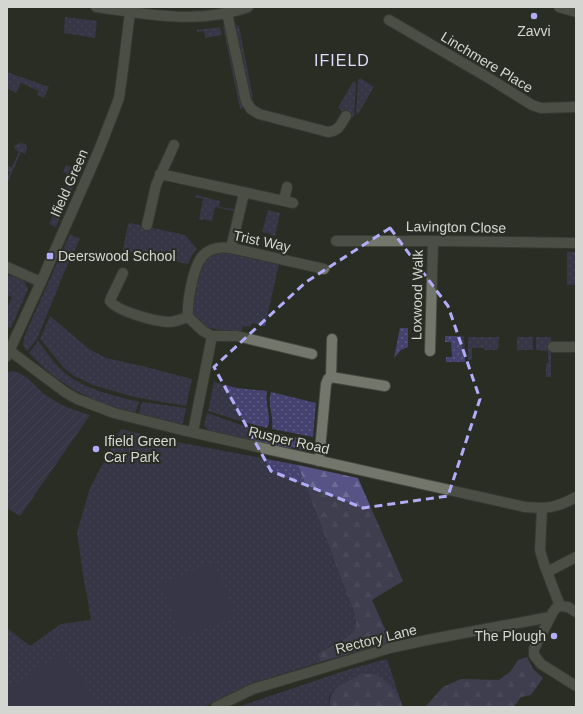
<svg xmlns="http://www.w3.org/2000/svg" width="583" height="714" font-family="Helvetica,sans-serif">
<defs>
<pattern id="grass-dots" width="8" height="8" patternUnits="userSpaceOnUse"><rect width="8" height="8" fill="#464270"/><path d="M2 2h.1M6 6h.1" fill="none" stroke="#605d83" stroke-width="1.8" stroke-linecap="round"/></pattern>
<pattern id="forest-firs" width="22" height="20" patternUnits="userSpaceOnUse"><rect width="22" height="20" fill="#575384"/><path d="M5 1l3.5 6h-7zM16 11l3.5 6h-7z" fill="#6e6b94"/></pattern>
<pattern id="garden-furrows" width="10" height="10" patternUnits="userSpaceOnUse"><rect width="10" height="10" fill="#464270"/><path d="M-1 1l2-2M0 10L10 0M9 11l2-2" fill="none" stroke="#605d83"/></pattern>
</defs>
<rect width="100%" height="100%" fill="#2a2d24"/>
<path fill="url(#grass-dots)" d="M65,17L97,21L95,38L64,33Z
M236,25L239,26L253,98L249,99Z
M224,26L228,34L244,108L240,109L223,27Z
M220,27L222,35L205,38L204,31L197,32V30Z
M7,72L49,87L44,98L37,95L39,91L21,83L16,93L7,88Z
M360,78L374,87L358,114H356L358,80Z
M353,82L356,83L354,116L352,118L338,108Z
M20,143L26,144L27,149L25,154L21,152L7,184V178L10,172L7,171V166L12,167L19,152L15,149L14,146Z
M66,165L75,169L78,176L56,227L49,224L72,176L63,172Z
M196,195L220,201L219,207L234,209L233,211L215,207L212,221L203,219V220H199L203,199L195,197Z
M268,210L280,213L275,236L271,235V234L262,232Z
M130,223L185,235L197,249L192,255L188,264L124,251L123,249L128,224Z
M70,234L80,239L66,268L37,339L27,351L23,345L24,337Z
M223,252L279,264L265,326L252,323L251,327L243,326L241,332C228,329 213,332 202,324C197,320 193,315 192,309C192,298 201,263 209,256C213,253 218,252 223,252Z
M567,252H576V285H567Z
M11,275L24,281L28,289L11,328L7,327V309L12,297L7,295V276Z
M50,316L89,349L106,358L142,366L192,379L186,406L134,397L93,385L81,379L74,376L64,368L40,339Z
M400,328H408V347L401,350L394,358Z
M445,336H464L465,362H446V357H452L451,342H445Z
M468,337H499L498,350H484V348H472V360H468Z
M517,337H533V350H517Z
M536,337H551V377H546V363H548V351L536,350Z
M38,341C47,352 54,364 64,372C82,389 116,396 139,402L135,414C111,408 85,398 64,383C51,375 40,364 29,353Z
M214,382L237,388L267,391C264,404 273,418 267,428L244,422L208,411Z
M271,392L316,403L313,437L272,429C274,416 267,404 271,392Z
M142,402L186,408L183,423L178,425L138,416Z
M207,413L244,426L312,441L307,451L291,447L290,450L210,431L204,426Z
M121,429L161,439L298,465L355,615C355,619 356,622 356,625C354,638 329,647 318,652L320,662C281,675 240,685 205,707H7V628L30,646L61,624L91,620L86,589L85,588L77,532L90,488Z
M387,659L401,702C394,693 387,679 376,675C364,669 333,686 329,698C329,700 329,704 330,707H238L350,669Z"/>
<path fill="url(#forest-firs)" d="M298,465L358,478L403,581L372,600L391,642L320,662L318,653C329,647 354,638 356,625C356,622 355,618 355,615Z
M527,657L533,669L543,678L531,695L521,697L514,707H425L443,687L461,679L499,680L511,671L518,660Z
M361,674C366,674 373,673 377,675C388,681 399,695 403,707H330C328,686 346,683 361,674Z"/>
<path fill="url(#garden-furrows)" d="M11,371C27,372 35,388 47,396C60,405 75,411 90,415L20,516L7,508V373Z"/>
<path fill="#464270" d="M214,562L236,616L182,637L160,584Z
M62,652L101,707H7V690Z"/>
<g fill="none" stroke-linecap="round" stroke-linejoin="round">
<defs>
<path id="street" d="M227,13L246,101L251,109L259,114L328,132C339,131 341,124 346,116
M389,20L487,77L532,105L541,108L576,107
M160,174L293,203
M284,201L287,187
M147,225L156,185L174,145
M336,241H442L576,243
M231,248L244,193
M7,267L41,282
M123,273L111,298L110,301C117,311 156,322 169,322C175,322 182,319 188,317
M553,347H576
M430,351L433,241
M312,354L237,336H212L203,331L188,317C187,306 189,296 191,286C196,262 202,244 231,248L324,269
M331,377L385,386
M193,432L212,336
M319,461L326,384L328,379L331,377L332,339
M542,509L540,550L544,564L560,606L556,608L553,612L534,649V655L541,664L576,686
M547,572L576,557
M560,606L568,607L576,612
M216,707L253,689L390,648L432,639L550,617"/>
<path id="secondary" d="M96,7C146,14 199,25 248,7
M559,7L576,12
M10,351L65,392L77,399L114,413L182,430L525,507C547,509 556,508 576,497
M7,356L41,282L99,150L113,114L119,98L122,77L130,12"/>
</defs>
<use href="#street" stroke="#454740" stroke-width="12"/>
<use href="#secondary" stroke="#454740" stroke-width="12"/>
<use href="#street" stroke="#72766b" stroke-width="10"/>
<use href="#secondary" stroke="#72766b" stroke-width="10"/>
</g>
<path d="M0 0H583V714H0ZM390,228L448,306L480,399L448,496L363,508L271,471L214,367L306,282Z" fill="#2a2d24" fill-opacity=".55" fill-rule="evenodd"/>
<path fill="none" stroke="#b2adf9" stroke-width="3" stroke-dasharray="8 5" stroke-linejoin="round" d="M390,228L448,306L480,399L448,496L363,508L271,471L214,367L306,282Z"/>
<g fill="#b2adf9" stroke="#2a2d24" stroke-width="1.5">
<circle cx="534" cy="16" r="4"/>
<rect x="46" y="252" width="8" height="8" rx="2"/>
<circle cx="96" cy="449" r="4"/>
<circle cx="554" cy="636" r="4"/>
</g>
<g text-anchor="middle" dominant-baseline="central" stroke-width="4" stroke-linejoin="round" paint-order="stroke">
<g font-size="14" fill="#d4d6d1" stroke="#2a2d24" text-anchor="start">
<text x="534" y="31" text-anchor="middle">Zavvi</text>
<text x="58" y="256">Deerswood School</text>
<text x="104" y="441">Ifield Green<tspan x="104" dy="16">Car Park</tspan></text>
<text x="546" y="636" text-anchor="end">The Plough</text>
</g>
<g font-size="14" fill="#d4d6d1" stroke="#2a2d24">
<text transform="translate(487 62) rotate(31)">Linchmere Place</text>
<text transform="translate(69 183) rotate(-66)">Ifield Green</text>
<text transform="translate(456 227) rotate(1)">Lavington Close</text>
<text transform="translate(262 241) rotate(12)">Trist Way</text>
<text transform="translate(417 295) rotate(-89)">Loxwood Walk</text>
<text transform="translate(289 440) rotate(13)">Rusper Road</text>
<text transform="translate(376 639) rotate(-14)">Rectory Lane</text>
</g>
<g font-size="16" letter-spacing="1" fill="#dedefb" stroke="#2a2d24">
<text x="342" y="60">IFIELD</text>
</g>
</g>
<rect width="583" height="714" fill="none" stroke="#d4d6d1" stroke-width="16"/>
</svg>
